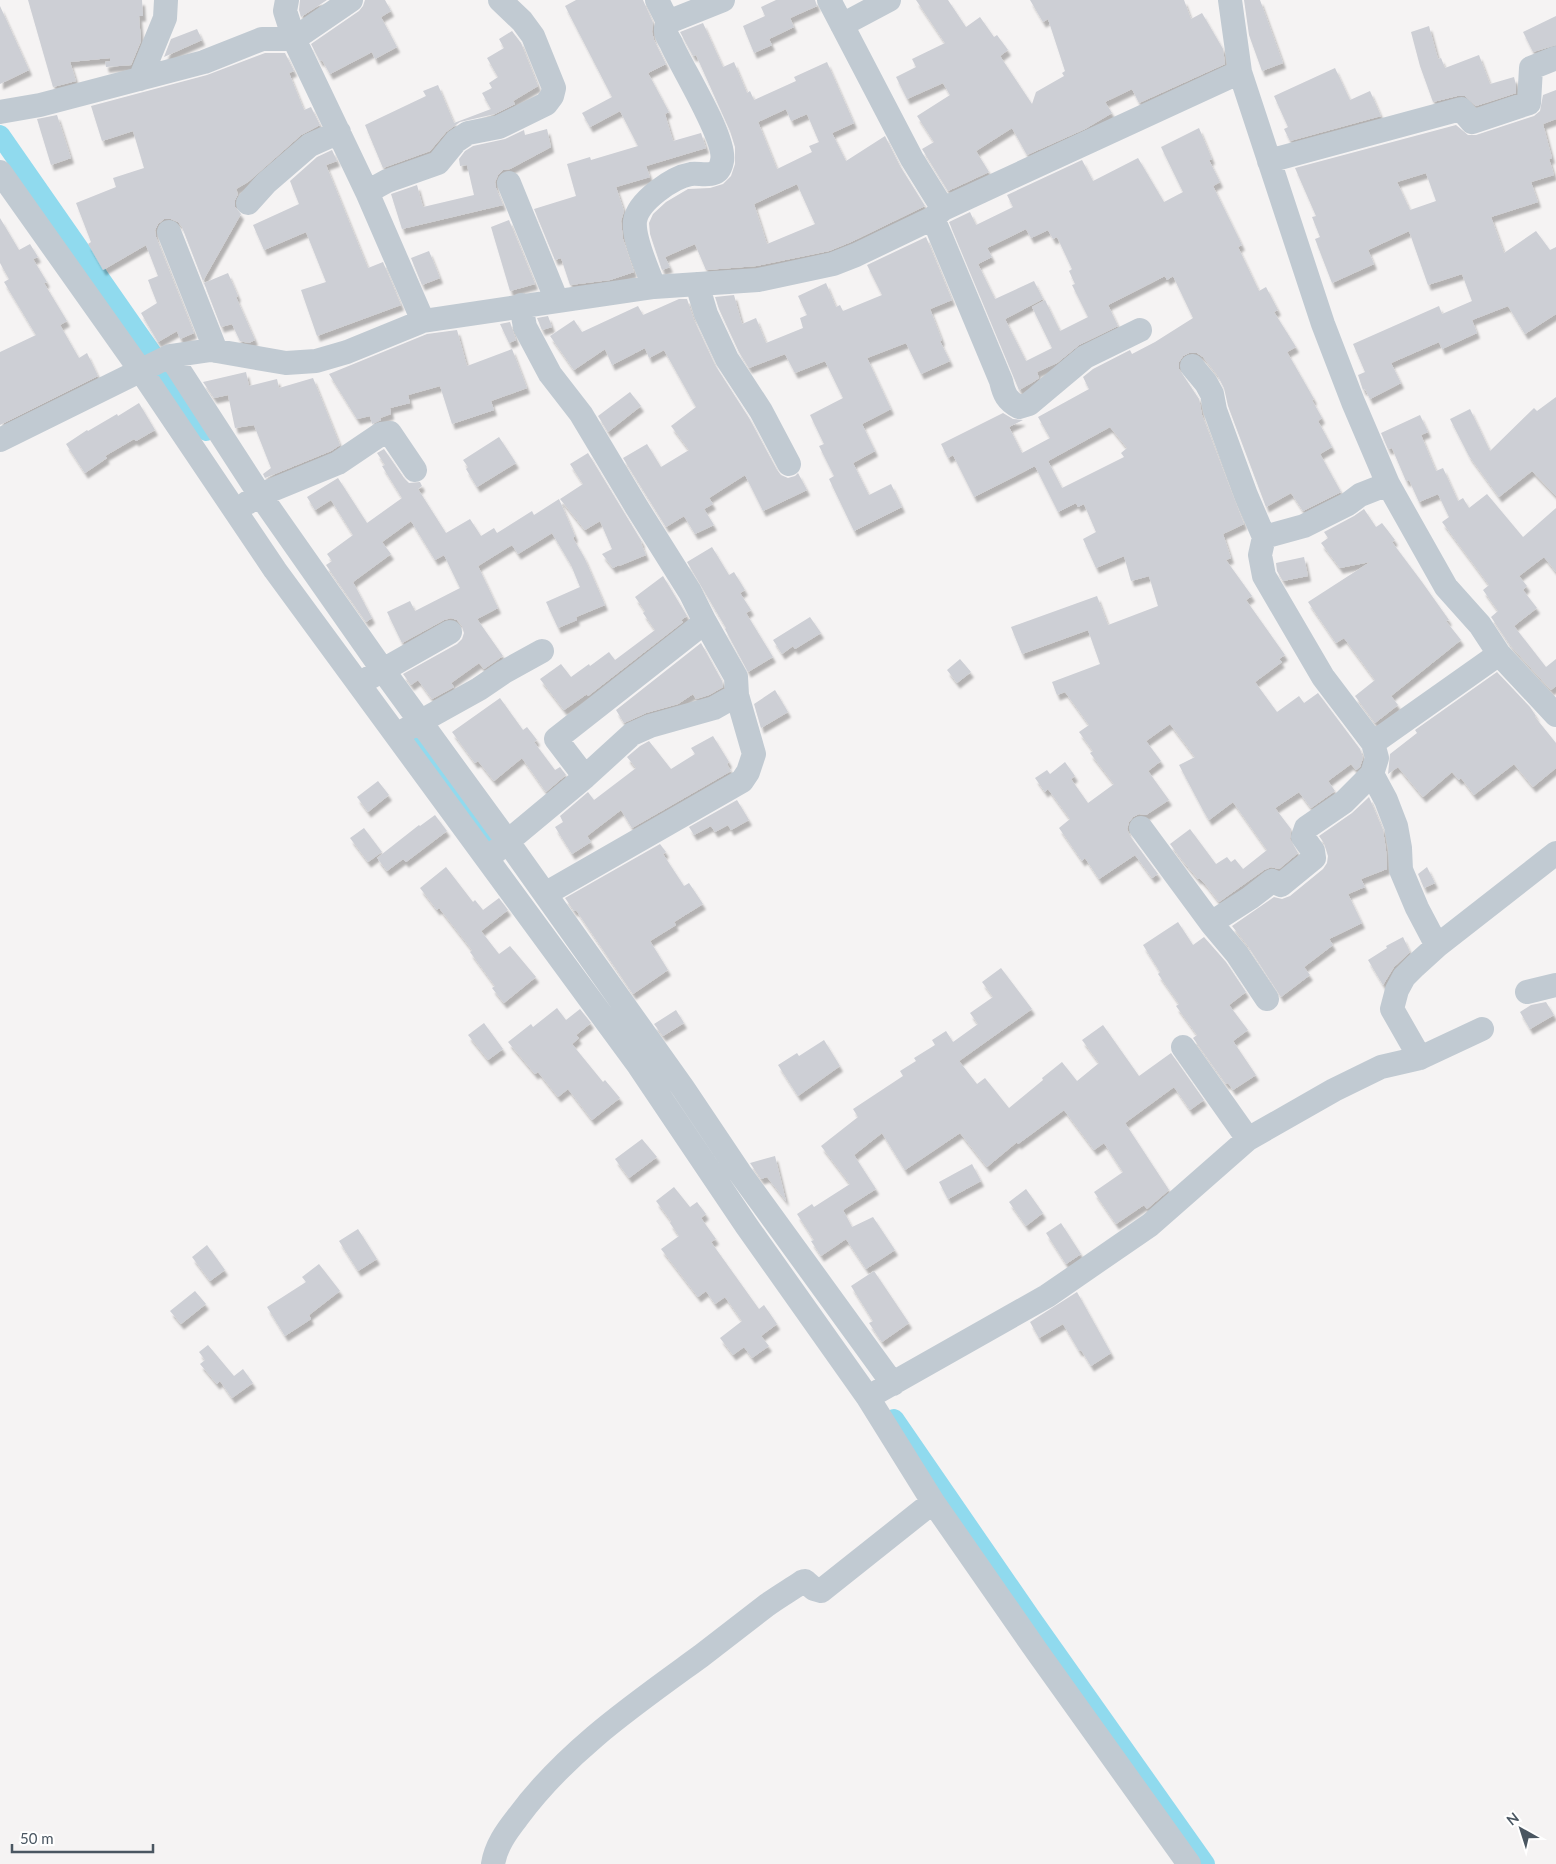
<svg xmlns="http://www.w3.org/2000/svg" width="1556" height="1864" font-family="Lato,sans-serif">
<defs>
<filter id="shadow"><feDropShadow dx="3" dy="5.5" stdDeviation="1" flood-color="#0004"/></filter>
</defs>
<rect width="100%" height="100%" fill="#f5f3f3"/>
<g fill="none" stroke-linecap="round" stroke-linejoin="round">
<path stroke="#90daee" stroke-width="20" d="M0,135L206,431
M421,740L490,845
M894,1419L1031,1618L1205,1864"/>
</g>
<path fill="#cdcfd5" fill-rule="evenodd" filter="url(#shadow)" d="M28,0H142L143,16H139L141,41L131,65L106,67L105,62L110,61V58L70,62L76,81L53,87Z
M300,0H327L301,17L299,10Z
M365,0H385L391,11L381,17L397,47L375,59L372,52L330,74L322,60L320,61L311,44L359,11L363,6Z
M576,0H643L653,23L652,32L654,40L666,64L648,73L669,112L665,114L673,141L701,133L706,148L646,166L650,177L616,187L624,211L621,221L623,239L634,272L610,280L570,285L561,258L555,260L534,209L576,196L567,164L590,157L591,160L638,146L620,111L590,127L582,113L612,97L565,6Z
M776,0H815L817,6L790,18L794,27L769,39L772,45L754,53L743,26L765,16L761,7Z
M916,0H948L966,27L980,17L994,37L997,35L1008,50L1000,56L1032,104L1036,92L1064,76L1062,73L1065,71L1048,19L1043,22L1030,0H1184L1191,19L1202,13L1223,49L1225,64L1139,103L1132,89L1105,102L1112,113L1085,129L1027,155L1012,128L976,151L989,172L948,191L922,149L934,142L917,116L950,95L943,83L907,99L896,77L916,67L912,59L945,43Z
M1244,0H1260L1283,63L1262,71L1249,35Z
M0,6L29,70L0,84Z
M1556,16V45L1533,52L1523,32Z
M703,23L723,67L734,62L747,93L750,91L754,100L796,81L794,77L827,62L854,123L832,133L846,161L885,136L900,166L925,206L851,242L829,251L756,266L706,270L695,244L665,257L670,267L662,270L650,234L649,223L653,214L666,202L688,189L710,188L723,184L731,176L735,164V147L730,131L696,55L693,56L680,32ZM786,109L791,121L807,114L819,142L809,146L812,152L777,169L758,122ZM797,184L815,224L767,244L754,204Z
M1429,26L1438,59L1441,58L1445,68L1479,55L1490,84L1514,77L1516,85V93L1476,106L1465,96H1457L1433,102L1420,66L1411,32Z
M197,29L202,40L164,57L171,39Z
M512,31L521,43L538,86L513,101L515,104L495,114L460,122L446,132L430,151L383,168L365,125L426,96L423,91L438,85L454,123L491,109L482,93L492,88L489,83L498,77L487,58L504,48L499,39Z
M265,53H285L294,71L289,73L304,110L311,107L320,125L301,135L248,182L236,189L238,194L235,200V207L241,214L203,281L182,227L178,222L171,219H164L158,224L155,230L156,237L194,333L180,339L177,331L158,342L141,313L157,303L148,280L158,276L146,245L103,270L88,244L91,242L76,203L116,187L113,178L144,168L133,131L102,141L91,106L207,75Z
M1335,68L1350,100L1370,91L1381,116L1290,141L1284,129L1288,127L1274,96Z
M1556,90V119L1543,124L1552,158L1549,159L1554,175L1531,182L1538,202L1491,217L1504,253L1536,231L1550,250L1556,247V314L1525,334L1508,306L1472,320L1477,333L1442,349L1439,342L1391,363L1401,383L1370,399L1365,389L1363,390L1358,375L1365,372L1353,344L1439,306L1442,314L1472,301L1462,274L1428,285L1409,231L1368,250L1374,264L1332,283L1315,239L1320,237L1312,217L1316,216L1295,168L1456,125L1468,135H1476L1534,116L1540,111L1543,95ZM1426,173L1436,201L1410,210L1397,182Z
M57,115L71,158L51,165L37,119Z
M1199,128L1212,159L1209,160L1220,182L1213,186L1242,245L1238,247L1259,291L1266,287L1278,310L1274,312L1296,347L1287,352L1314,399L1312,400L1322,418L1318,421L1332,447L1320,454L1341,492L1303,511L1291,493L1266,507L1228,406L1224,388L1218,376L1203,357L1197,353H1189L1183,356L1179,362V369L1199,399L1202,415L1244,524L1223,534L1231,558L1226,560L1252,596L1246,600L1285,655L1279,659L1282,662L1255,682L1277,712L1299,696L1304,703L1318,693L1360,749L1363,758L1360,767L1356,770L1351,764L1328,781L1335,791L1311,808L1299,792L1275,808L1291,829L1290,839L1298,853L1279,869L1271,867L1264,870L1219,902L1205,884L1199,878L1198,879L1182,860L1170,844L1190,829L1216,864L1227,857L1231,862L1235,859L1243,869L1267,850L1233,802L1209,820L1204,812L1179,765L1195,757L1170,724L1146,741L1161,761L1148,771L1169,800L1146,815L1139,814L1133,817L1129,822L1127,829L1130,836L1158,874L1152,878L1135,855L1099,879L1085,858L1082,861L1059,828L1070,819L1048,789L1045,792L1035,778L1047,770L1050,774L1065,762L1075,776L1071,779L1088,803L1114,784L1090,753L1093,751L1079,732L1089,725L1065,692L1057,695L1052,682L1100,664L1088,630L1022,654L1011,627L1097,596L1108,625L1158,606L1149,576L1131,581L1124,556L1096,568L1083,539L1096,532L1084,504L1078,507L1076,503L1058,512L1035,466L974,497L953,455L948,458L941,444L1003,413L1013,419L1023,420L1009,427L1022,453L1050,438L1038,417L1089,389L1083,377L1093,369L1130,350L1132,354L1155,342L1193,318L1173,276L1167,280L1165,276L1108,305L1118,326L1079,345L1057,363L1037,372L1039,378L1033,382L1019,390L949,222L970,212L976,225L1013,207L1007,195L1082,160L1093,181L1138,158L1164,202L1183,192L1161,147ZM1026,229L1031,238L1048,230L1053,239L1057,237L1072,269L1069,271L1075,284L1072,285L1088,317L1060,331L1045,300L1032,307L1052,348L1026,361L1005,319L1043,299L1034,281L995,299L978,264L992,257L987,248ZM1110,427L1127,448L1121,453L1124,457L1062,488L1048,461Z
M547,129L551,147L510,169L503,170L498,175L495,182L496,188L503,205L402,229L391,194L417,185L423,207L474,195L467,165L460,166L459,159L465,151L473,146L505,139L524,130L525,135Z
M332,150L337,161L326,165L368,268L383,262L401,305L317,336L301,290L326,282L306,232L264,250L253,225L299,204L290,181L317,157Z
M0,218L19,250L30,244L38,257L33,259L47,282L44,283L67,321L60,325L79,358L87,353L98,376L0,425V352L36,335L4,282L9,279L0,263Z
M509,220L535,284L510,291L491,227Z
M926,237L952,300L930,309L942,340L940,341L950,361L921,374L906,343L867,358L891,409L862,424L875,451L853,463L869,495L891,484L902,507L854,531L829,479L834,476L819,446L824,444L810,415L843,398L825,361L795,373L785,354L749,368L739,352L719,309L715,297L734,295L742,324L756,318L766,343L803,328L800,318L807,315L798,296L826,283L836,307L840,305L843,311L882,295L867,265Z
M429,251L440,278L422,285L411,258Z
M228,273L238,296L236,297L255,340L249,343L240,341L232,324L221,327L204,283Z
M679,299H687L694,320L715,365L749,418L777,470L781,475L788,478L795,476L798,473L807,490L763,511L745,475L709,498L713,504L704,509L714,525L695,534L684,516L666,527L623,458L647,444L661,467L689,450L671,426L696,407L664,350L649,358L645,348L612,365L605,349L574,370L550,336L574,320L582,332L638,306L643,315Z
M548,316L552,327L542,330L537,318Z
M510,322L516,340L509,343L500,324Z
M457,330L467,366L512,349L527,388L491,401L494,410L452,424L440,386L408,395L410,403L390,408L391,414L380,418L381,420L372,424L370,416L357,419L329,374L427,334Z
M246,372L249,386L277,379L279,388L313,378L340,445L331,451L265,478L263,474L271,468L254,425L235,428L228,395L214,398L203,382Z
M630,392L641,406L608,432L598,416Z
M1556,397V496L1532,471L1499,497L1469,456L1450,419L1470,409L1490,451L1534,408L1537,411Z
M139,403L155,430L136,441L134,439L105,456L107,458L85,473L66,444L87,430L88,431L117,414L118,416Z
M1420,415L1428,432L1421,435L1436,471L1443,468L1458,501L1463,498L1469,508L1487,494L1523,537L1556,508V572L1544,557L1519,576L1527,586L1523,590L1537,608L1514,626L1546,667L1556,659V686L1551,690L1510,645L1491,617L1498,611L1483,590L1489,585L1442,522L1449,517L1438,494L1419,502L1409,480L1406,481L1392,448L1388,449L1381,433Z
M499,437L516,463L477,487L466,469L468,467L463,460Z
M384,449L404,478L409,483L420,482L422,486L418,489L446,533L470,519L481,536L494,528L497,533L532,511L534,515L559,499L575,536L573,538L584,557L605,605L576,617L577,620L558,628L546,602L580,587L571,565L552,533L518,554L512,545L478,566L498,608L477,619L503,656L484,669L479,663L451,683L454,687L432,699L418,680L411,685L403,674L457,644L462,639L464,633L462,626L457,620L451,618L444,620L402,643L387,612L410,601L415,611L460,588L444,555L435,560L411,521L382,542L391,554L353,582L372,618L366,622L326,565L332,561L327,554L353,535L331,500L315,510L307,497L338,478L367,523L402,498L382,466L385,465L377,453Z
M588,453L642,542L641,543L646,555L619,566V565L613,568L602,554L612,549L600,521L585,530L560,499L583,484L570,464Z
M1364,509L1376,527L1382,523L1395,540L1392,542L1422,582L1449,620L1446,621L1461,640L1391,696L1398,705L1375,723L1355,696L1375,680L1344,638L1336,643L1308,602L1370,562L1340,568L1321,543L1328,538L1324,532L1354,516Z
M712,547L729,575L734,572L745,590L740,593L751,610L746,613L773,657L748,672L725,629L726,628L687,562Z
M1304,557L1308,576L1283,581L1277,571L1276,563Z
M663,576L687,616L681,620L683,622L588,696L587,694L564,710L540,679L561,664L571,677L589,664L590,666L609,652L615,660L655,630L643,613L645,611L635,597Z
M810,617L821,633L795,649L793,646L782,654L773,640Z
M701,643L722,681L723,687L709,695L696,699L693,694L678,704L646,713L624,723L616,710Z
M960,659L971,672L957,683L947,670Z
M1497,672L1530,707L1536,716L1535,717L1556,743V768L1533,787L1514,764L1474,795L1461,778L1459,780L1452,772L1423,797L1398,767L1388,774L1390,754L1417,733L1415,730Z
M775,690L788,712L761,728L754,704Z
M500,698L523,730L527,727L537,740L534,742L555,770L560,767L566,775L546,792L522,758L494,781L478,761L475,763L452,732Z
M713,736L729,762L727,764L731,771L632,828L621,810L587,836L591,842L572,854L555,827L563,822L560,816L588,792L594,800L636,768L627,757L640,746L649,741L671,769L695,754L691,748Z
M378,781L389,795L368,812L357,797Z
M1369,797L1383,830L1386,850L1387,869L1361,879L1365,887L1348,894L1362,923L1329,939L1333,945L1304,967L1310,975L1281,997L1248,946L1232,926L1274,897L1282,899L1290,896L1323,869L1327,863L1328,856L1324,843L1319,836L1352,813Z
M737,800L749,820L731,830L728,825L715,832L711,826L694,835L689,827Z
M435,815L447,831L406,862L403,859L387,871L377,858L419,825L420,826Z
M364,828L382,852L368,862L350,838Z
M660,844L666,852L663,854L684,886L689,883L703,904L674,922L676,925L650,941L668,970L633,994L576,910L574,911L565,898Z
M446,867L473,902L475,900L483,910L499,898L508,910L481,931L499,954L510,946L536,977L504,1003L492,988L495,986L470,952L472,950L439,908L437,910L420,888Z
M1427,867L1435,883L1424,888L1418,874Z
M1178,922L1193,945L1204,937L1226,962L1246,992L1229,1005L1248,1030L1233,1041L1256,1075L1233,1090L1228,1083L1226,1084L1193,1038L1197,1035L1176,1006L1179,1004L1158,974L1160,972L1143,945Z
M1403,937L1410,952L1394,967L1383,985L1368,960L1387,948L1386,946Z
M1001,968L1032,1009L959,1061L977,1084L985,1078L1009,1108L1043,1080L1042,1078L1062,1062L1077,1081L1099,1063L1082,1040L1103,1025L1139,1076L1171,1053L1204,1100L1190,1110L1174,1087L1125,1123L1169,1190L1147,1209L1144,1205L1116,1224L1094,1192L1123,1172L1104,1143L1094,1150L1064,1110L1018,1144L1017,1142L987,1167L960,1133L905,1170L882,1133L854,1155L876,1189L843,1210L852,1227L873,1217L895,1250L866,1269L846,1239L821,1256L811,1241L814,1240L797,1214L812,1204L814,1207L850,1184L821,1146L858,1117L853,1109L903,1076L900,1071L916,1061L914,1058L935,1045L932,1040L946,1031L953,1042L978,1024L970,1013L993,997L982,982Z
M1546,1002L1554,1015L1530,1029L1520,1012L1531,1005Z
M557,1008L566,1020L580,1009L591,1023L576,1035L579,1038L572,1044L603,1082L605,1080L620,1098L592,1120L568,1089L558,1097L538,1072L535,1074L508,1042L531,1024L533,1027Z
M676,1010L684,1023L663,1036L654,1024Z
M484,1023L503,1049L488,1060L468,1035Z
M824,1040L840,1066L798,1096L778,1065L797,1053L799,1056Z
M642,1139L657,1157L629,1178L615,1159Z
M775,1156L786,1201L767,1177L761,1179L750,1163Z
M972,1164L981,1181L948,1199L939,1182Z
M674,1187L690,1207L697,1202L706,1214L701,1218L716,1239L711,1242L759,1309L764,1305L777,1324L761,1336L769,1346L752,1358L744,1347L733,1355L720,1338L742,1321L725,1297L715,1304L706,1291L698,1297L661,1249L679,1236L670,1223L671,1221L656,1201Z
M1026,1189L1043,1213L1026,1226L1009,1202Z
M1061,1223L1081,1254L1066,1264L1046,1233Z
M358,1229L377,1259L358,1271L339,1241Z
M207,1245L225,1270L210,1281L192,1257Z
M319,1264L340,1291L309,1315L311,1319L285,1336L267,1307L306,1282L302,1277Z
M874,1271L909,1323L882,1342L869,1323L873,1321L851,1286Z
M195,1291L206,1304L181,1324L170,1311Z
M1077,1292L1111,1353L1091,1366L1081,1350L1079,1351L1063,1324L1039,1338L1030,1322Z
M208,1345L234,1376L243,1369L253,1383L232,1398L220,1381L217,1384L200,1364L205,1360L199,1352Z"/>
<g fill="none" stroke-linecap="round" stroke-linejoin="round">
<path stroke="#c1cad2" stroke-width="24" d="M287,0L285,11L294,39L367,192L423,321
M657,0L668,22
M829,0L912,159L943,209
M1230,0L1240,72L1323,324L1353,402L1388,484L1446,587L1480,625L1499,654L1556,715
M842,25L889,0
M140,79L165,18L166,0
M0,112L40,105L204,62L262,39H294L351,0
M1269,161L1461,109L1472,122L1529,103L1531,68L1556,58
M0,172L141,371L275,570L639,1066L746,1225L867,1396L933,1502L1038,1653L1189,1864
M509,183L557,301
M367,192L387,181L438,163L456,141L468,133L499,127L546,104L552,96L554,88L533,36L522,21L500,0
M248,203L266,183L310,145L339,132
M933,218L1001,381C1004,394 1007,401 1019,407L1029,404L1085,357L1140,330
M169,232L216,351
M697,284L706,314L727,359L761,411L789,464
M654,287C648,270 633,239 635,221C638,201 673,177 691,174C698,173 707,176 714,173C719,172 721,166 722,161C727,139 681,67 671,43C669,39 665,34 666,29C666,26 667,24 668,22L723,0
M521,305L525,327L550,374L581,414L636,506L690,592L705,622L736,677L737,695L754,754L748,772L742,781L545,894
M170,356L260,495L382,669L508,842L683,1088L740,1173L893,1384
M1192,366L1206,383L1212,394L1215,410L1246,495L1264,537L1304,526L1348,504L1360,495L1388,484
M0,440L170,356L211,350L286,363L316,361L347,352L423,321L654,287L758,280L833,264L856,255L933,218L943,209L1240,72
M247,503L260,495L338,463L381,434L390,433L415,470
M1264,537L1260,555L1264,576L1323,677L1373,743L1377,758L1372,774L1386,800L1396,826L1400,848L1401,870L1417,908L1437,946
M369,678L450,632
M407,729L479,689L504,672L542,651
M1373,743L1499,654
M585,777L556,739L705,622
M1141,828L1211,923
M495,852L585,777L632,734L650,726L714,708L737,695
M1527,992L1556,985
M1267,999L1237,954L1211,923L1250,898L1272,881L1281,885L1314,858L1313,851L1303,837L1306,828L1344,802L1372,774
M1183,1047L1248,1139
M1420,1058L1392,1009L1397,990L1404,977L1415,966L1437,946L1556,853
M879,1391L1047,1296L1150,1225L1248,1139L1334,1090L1381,1067L1420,1058L1482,1029
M493,1864C496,1846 506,1832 517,1818C566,1751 635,1704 701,1656C723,1639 745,1622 767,1605C778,1597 790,1590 802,1582L805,1581L814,1589L821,1591L933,1502"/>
</g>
<g transform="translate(1521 1829) rotate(321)" stroke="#ffffff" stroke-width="4" paint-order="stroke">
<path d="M0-4L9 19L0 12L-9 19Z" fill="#4a5661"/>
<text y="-8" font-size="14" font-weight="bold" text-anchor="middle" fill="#4a5661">N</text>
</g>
<path d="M12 1844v8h141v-8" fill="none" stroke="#4a5661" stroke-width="2.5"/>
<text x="20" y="1844" font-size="15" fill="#4a5661" stroke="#ffffff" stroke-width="4" paint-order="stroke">50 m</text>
</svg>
